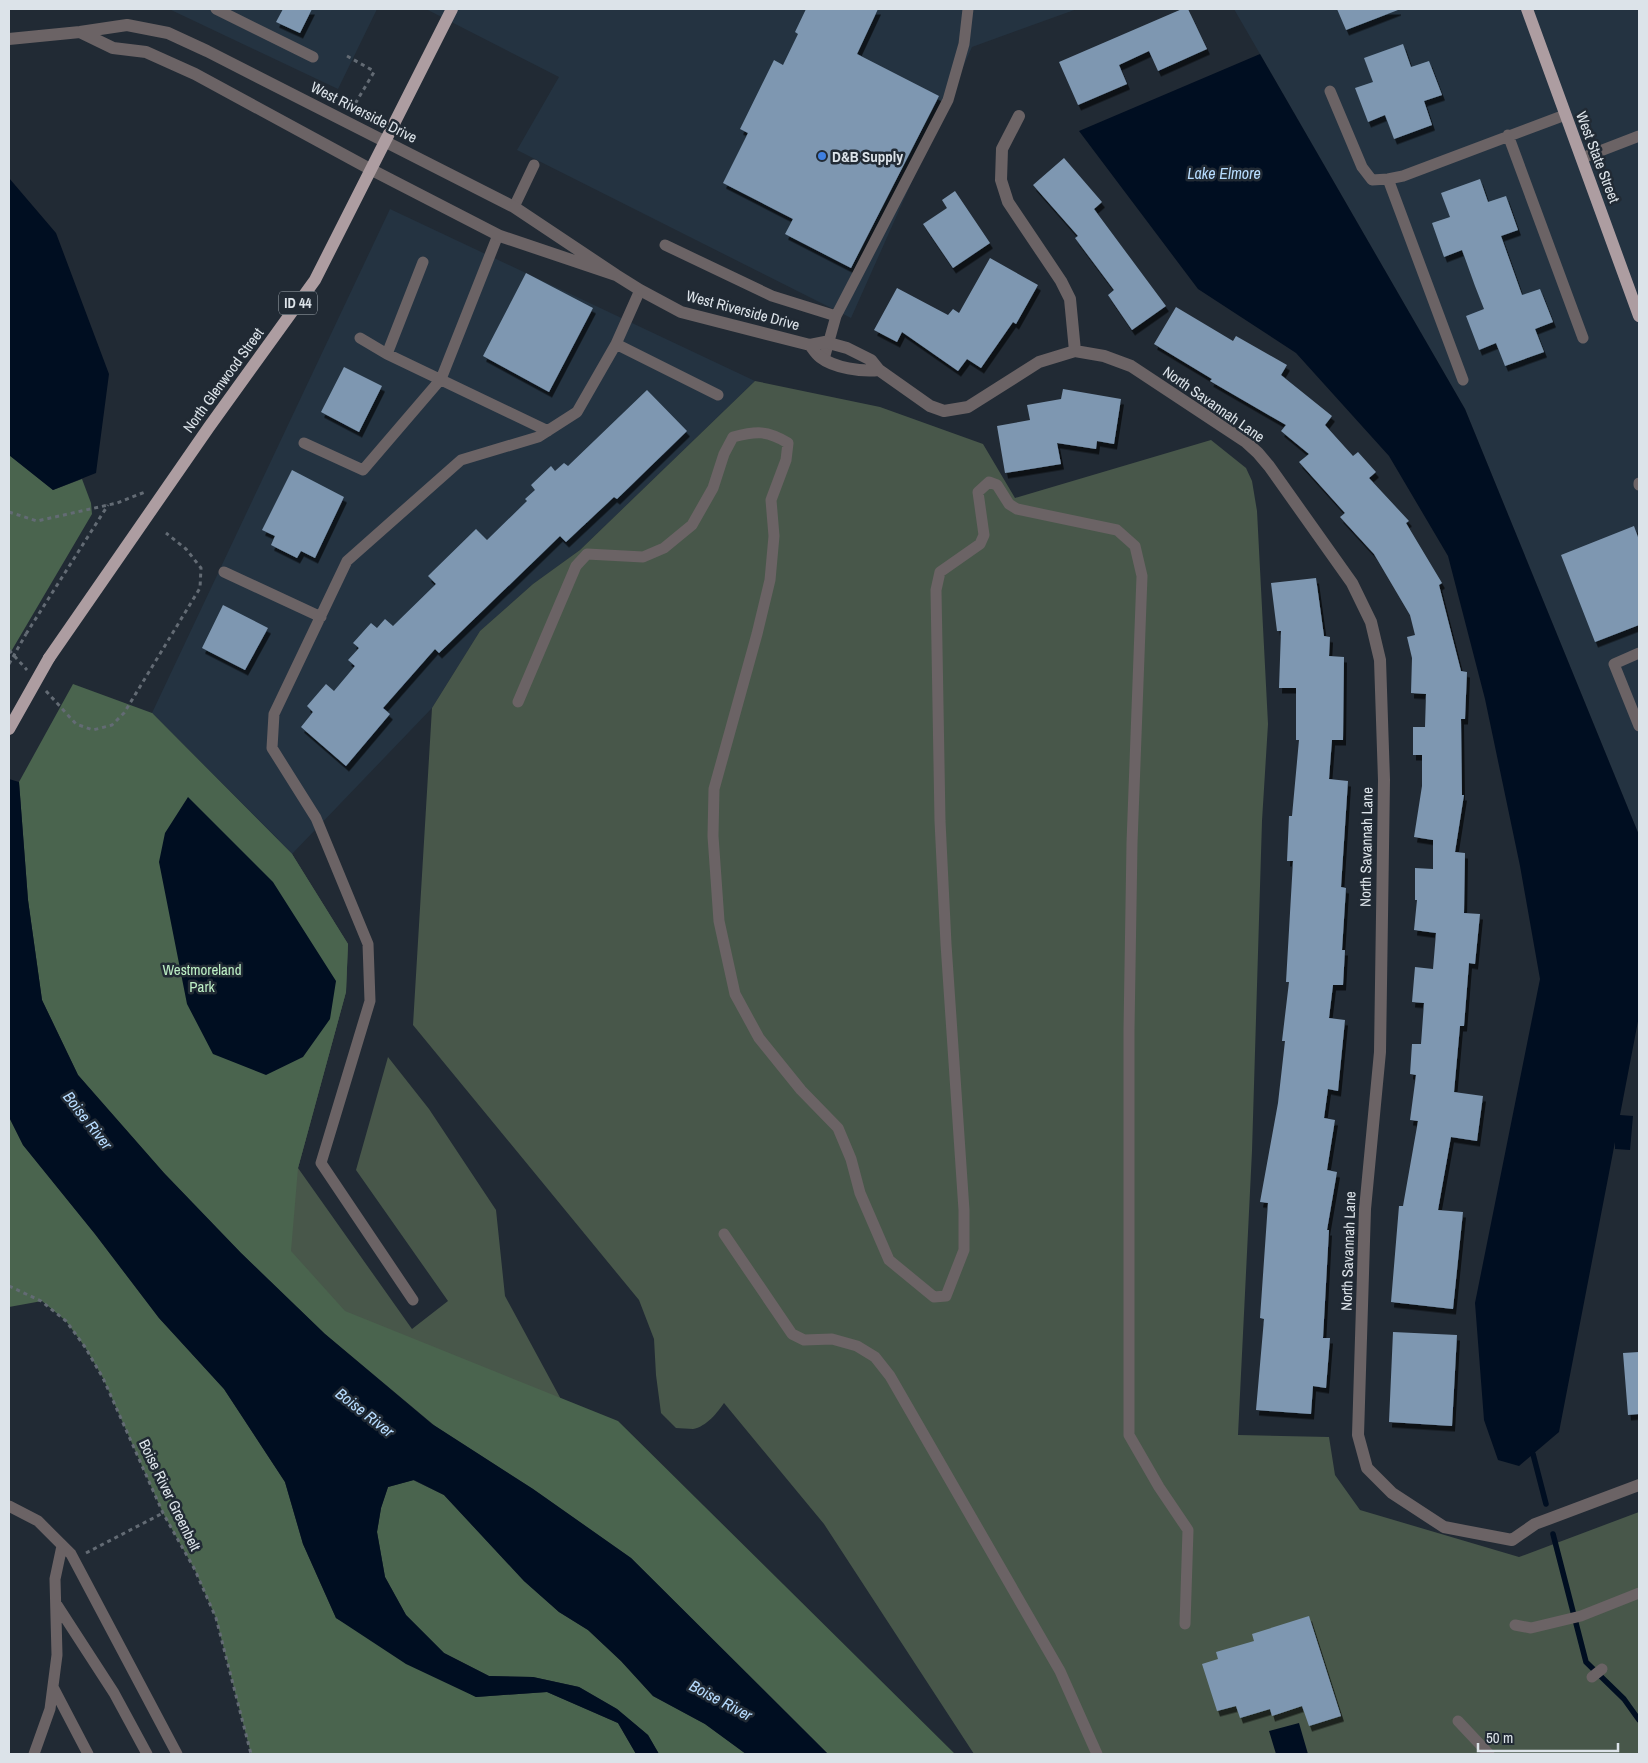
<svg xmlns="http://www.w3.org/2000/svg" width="1648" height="1763" font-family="'Archivo Narrow',sans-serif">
<defs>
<filter id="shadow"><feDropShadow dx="3" dy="5.5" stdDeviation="0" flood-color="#0009"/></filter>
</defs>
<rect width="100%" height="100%" fill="#212a34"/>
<path fill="#243341" d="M169,9H377L338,89Z
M426,9H1077L972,47L851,318L517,150L559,77Z
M1234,9H1639V835L1465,409Z
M390,209L755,381L580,550L533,584L480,631L432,708L292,854L152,713Z"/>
<path fill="#48574a" d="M755,381L880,407L983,444L1015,498L1211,440L1246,468L1252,481L1257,511L1268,724L1262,821L1252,1151L1238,1435L1329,1437L1335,1475L1360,1510L1519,1557L1639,1512V1754H974L824,1524L724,1403C718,1412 706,1427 693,1429C688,1429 681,1428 676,1428L661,1413L656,1375L654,1339L639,1300L413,1025L432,708L480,631L533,584L580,550Z
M152,713L292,854L348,944L346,992L298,1168L412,1329L448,1301L356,1170L388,1057L429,1109L496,1210L505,1296L641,1547L293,1291L96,785Z"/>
<path fill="#4a644e" d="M9,455L53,490L82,479L91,503L92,514L9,655Z
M73,684L152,713L292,854L348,944L346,992L298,1168L291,1251L345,1311L618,1421L955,1754H828L631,1558L533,1489L435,1426L325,1334L241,1253L164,1173L78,1075L42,1000L28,900L19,782Z
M9,1117L23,1145L95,1234L159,1318L224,1389L285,1482L303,1544L336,1618L476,1697L547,1692L618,1723L636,1754H251L216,1618L195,1570L163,1513L103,1378L85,1347L66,1321L42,1301L9,1307Z
M413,1480L444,1495L524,1581L559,1612L588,1630L621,1661L653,1696L705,1724L746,1754H659L648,1735L617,1709L579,1687L533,1677L489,1676L444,1653L406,1615L385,1577L377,1532L381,1508L388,1487Z"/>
<path fill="#000e21" d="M1260,54L1465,409L1639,835V1016L1620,1115L1633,1116L1630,1150L1615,1149V1142L1559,1432L1519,1466L1498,1460L1484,1420L1475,1303L1540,979L1520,866L1485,699L1448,556L1389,456L1296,353L1198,289L1079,131Z
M9,178L56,233L109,374L96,473L53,490L9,455Z
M9,779L19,782L28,900L42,1000L78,1075L164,1173L241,1253L325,1334L432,1424L533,1489L631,1558L828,1754H746L705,1724L653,1696L621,1661L588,1630L559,1612L524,1581L444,1495L414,1480L388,1487L381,1508L377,1532L385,1577L406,1615L444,1653L489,1676L533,1677L579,1687L617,1709L648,1735L659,1754H636L618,1723L547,1692L476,1697L406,1664L336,1618L303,1544L285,1482L224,1389L159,1318L95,1234L23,1145L9,1117Z
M188,797L273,882L336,981L330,1019L303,1057L266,1075L213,1054L187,1004L159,862L165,833Z
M1299,1723L1308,1754H1276L1269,1731Z"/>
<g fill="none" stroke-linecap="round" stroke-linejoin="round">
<path stroke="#000e21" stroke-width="5.5" d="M1533,1454L1546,1504
M1553,1534L1586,1662L1624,1699L1639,1720"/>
</g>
<path fill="#7e97b1" filter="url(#shadow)" d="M283,9H312L300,33L276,22Z
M806,9H878L857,54L939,96L851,268L785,234L793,219L723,183L748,133L740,129L774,60L783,65L798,34L795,32Z
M1182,9H1188L1207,49L1158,71L1149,51L1119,65L1127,84L1078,105L1059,62Z
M1337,9H1398V10L1346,30Z
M1403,44L1411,67L1429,61L1442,95L1424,101L1432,125L1394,139L1385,115L1368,122L1355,88L1373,82L1364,58Z
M1064,158L1102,202L1094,209L1166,306L1132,330L1108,295L1114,290L1075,238L1078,236L1033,185Z
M1480,179L1488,202L1506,196L1518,230L1501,236L1522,295L1540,289L1553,322L1535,329L1544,352L1505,366L1496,343L1479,350L1466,316L1484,309L1475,286L1462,250L1444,257L1432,223L1450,217L1441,193Z
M955,191L990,243L953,268L923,224L947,208L942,200Z
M990,258L1038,285L1016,324L1013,322L981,368L967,359L958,371L902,332L897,342L874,330L897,288L948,315L953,309L959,313Z
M526,273L593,308L549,392L483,356Z
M1176,307L1233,341L1236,336L1287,365L1281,375L1332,416L1325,425L1353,456L1358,452L1376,472L1369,478L1409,521L1406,523L1442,583L1439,585L1461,671L1467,672L1465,719H1461L1462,795H1464L1455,852L1465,853L1464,913L1480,914L1475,964L1469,963L1464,1026H1460L1454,1092L1483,1096L1477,1141L1451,1137L1438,1210L1463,1212L1453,1309L1391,1302L1399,1206H1403L1418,1121L1410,1120L1416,1075L1410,1074L1412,1044H1421L1424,1003L1412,1002L1415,967L1433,969L1436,933L1414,930L1417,900H1415V868L1433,869V840L1414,837L1422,786V755H1413V727H1425L1426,694L1411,693L1412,658L1407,637L1415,635L1410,615L1374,554L1340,517L1345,513L1299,462L1309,454L1281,431L1286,425L1210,381L1212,379L1154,344Z
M344,367L382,386L359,432L321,412Z
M1063,389L1121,399L1114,444L1097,441L1096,449L1057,443L1061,464L1005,473L997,426L1030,420L1027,405L1061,399Z
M647,390L687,431L617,499L614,497L566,542L560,536L439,653L435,649L383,708L390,714L346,766L301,727L313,712L307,706L326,684L334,691L355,666L348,660L359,648L353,643L371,623L377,628L385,619L393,626L436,584L428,576L476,529L487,540L527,501L525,499L535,490L531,485L551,466L555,471L564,463L568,466Z
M292,470L344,497L315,558L301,551L297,558L271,545L275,536L262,530Z
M1634,526L1639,540V625L1595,642L1561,555Z
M1316,578L1324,636L1330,637L1329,656L1344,657L1343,740H1332L1329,779L1348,781L1341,887L1346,888L1342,950H1345L1343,985H1333L1329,1018L1345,1020L1338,1091L1328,1089L1324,1118L1335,1120L1327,1170L1337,1172L1327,1230H1329L1323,1338H1330L1326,1388L1313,1386L1311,1414L1256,1410L1264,1319L1260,1318L1268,1203L1260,1202L1278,1103L1285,1041H1282L1289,982H1286L1293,861H1287L1289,816H1292L1299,740H1296V688H1279L1281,631H1277L1271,583Z
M223,605L268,628L245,670L202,648Z
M1393,1332L1457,1335L1452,1426L1389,1422Z
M1639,1352V1414L1628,1415L1623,1353Z
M1309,1616L1341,1716L1309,1726L1302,1706L1272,1716L1270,1709L1240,1718L1236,1706L1217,1711L1202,1664L1218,1659L1216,1652L1254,1641L1252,1634Z"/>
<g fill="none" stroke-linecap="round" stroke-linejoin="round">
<path stroke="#636b74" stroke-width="3" stroke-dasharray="4 4" stroke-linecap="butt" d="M347,56L372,70L374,72L352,109
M9,512L37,521L117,503L145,492
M26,634L108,505
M9,650L27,670
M46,691L76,724L93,730L112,725L124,713L200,588L201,568L186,549L166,533
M9,1286L41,1301L66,1321L85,1347L103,1378L163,1513L195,1570L216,1618L251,1754
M86,1553L163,1513"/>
<path stroke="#6b6365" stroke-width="11" d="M216,9L313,57
M1330,91L1362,167L1372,180L1388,179L1403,176L1565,115
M1508,135L1583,338
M1582,158L1639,136
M1388,179L1463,380
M514,207L534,165
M665,245L772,296L836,316
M360,338L387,354L548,431
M616,344L718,395
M387,354L423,262
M824,359L836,316L948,100L964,44L968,9
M304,443L363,470L441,379L498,235
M1639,483V485
M224,572L321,617
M1639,653L1614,664L1639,726
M518,702L576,566L587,554L643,557L664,548L692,525L713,488L724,454L733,437C756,431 767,430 788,443L786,460L771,500L774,536L770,580L757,634L714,789L713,836L719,921L735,994L759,1038L801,1090L838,1128L851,1159L860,1193L889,1260L934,1297L946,1296L964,1250V1210L946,944L940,821L936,590L940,572L980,544L984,535L978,492L989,482L997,485L1009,504L1017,509L1117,530L1135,546L1142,576L1132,843L1129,1030V1435L1159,1487L1188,1530L1185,1624
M724,1234L792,1334L804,1340L832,1339L857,1346L875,1357L890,1376L1060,1671L1097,1754
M413,1300L321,1163L370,1001L368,944L316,818L272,748L274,714L347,561L461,460L538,437L577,412L616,344L640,290
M9,1506L38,1521L71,1554L177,1754
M57,1605L114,1693L147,1754
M1515,1625L1531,1628L1581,1616L1639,1593
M1592,1677L1602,1669
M53,1687L88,1754
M1458,1721L1489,1754
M34,1754L50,1709L57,1655L55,1579L62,1546"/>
<path stroke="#6b6365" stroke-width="12" d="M1019,116L1002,149L1001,180L1008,202L1061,281L1070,299L1075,351
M370,169L500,236L616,275L514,207L384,141
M616,275L640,290L681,312L810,345L825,342L847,348L871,360L879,370L930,406L944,411L968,407L1039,362L1075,351L1104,356L1131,366L1246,442L1258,453L1269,466L1352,583L1371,622L1380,660L1384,780L1380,1052L1365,1209L1358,1435L1367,1468L1392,1493L1444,1527L1512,1540L1535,1524L1639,1485
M810,345C813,349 816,354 820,357C834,368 862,372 879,370"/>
<path stroke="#6b6365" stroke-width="12" d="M80,32L113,48L146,52L195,74L370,169
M9,39L80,32L127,25L168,33L207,51L384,141"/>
<path stroke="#ad9da1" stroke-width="12" d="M1527,9L1639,316
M49,658L209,427L315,280L452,9"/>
<path stroke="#636b74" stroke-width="3" stroke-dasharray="4 4" stroke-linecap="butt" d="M9,664L26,634"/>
<path stroke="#ad9da1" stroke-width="12" d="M9,729L49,658"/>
</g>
<circle fill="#3f7fe0" stroke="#212a34" stroke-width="2" cx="822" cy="156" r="5"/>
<g text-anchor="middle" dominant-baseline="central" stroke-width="5" stroke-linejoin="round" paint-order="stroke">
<rect fill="#212a34" stroke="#a4acb3" stroke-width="1" x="279" y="291.5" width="38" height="23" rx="4"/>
<g font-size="14" font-weight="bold" fill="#dce3e9">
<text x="298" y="303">ID 44</text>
</g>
<g font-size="15" fill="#dce3e9" stroke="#212a34">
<text transform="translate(364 112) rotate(27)">West Riverside Drive</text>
<text transform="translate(1598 157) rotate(69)">West State Street</text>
<text transform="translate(743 310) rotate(15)">West Riverside Drive</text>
<text transform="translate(223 380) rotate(-54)">North Glenwood Street</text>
<text transform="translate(1214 404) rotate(35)">North Savannah Lane</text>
<text transform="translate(1366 847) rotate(-89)">North Savannah Lane</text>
<text transform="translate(1348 1251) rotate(-88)">North Savannah Lane</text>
<text transform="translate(170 1495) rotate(64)">Boise River Greenbelt</text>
</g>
<g font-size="15" font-weight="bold" fill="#dce3e9" stroke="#212a34" text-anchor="start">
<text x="832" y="156">D&amp;B Supply</text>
</g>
<g font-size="15" fill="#bdefc5" stroke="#212a34">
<text x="202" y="969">Westmoreland<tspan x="202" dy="17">Park</tspan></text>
</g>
<g font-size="16" font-style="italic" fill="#b7dcff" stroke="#212a34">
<text x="1224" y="173">Lake Elmore</text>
<text transform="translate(88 1120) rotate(52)">Boise River</text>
<text transform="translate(365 1412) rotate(38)">Boise River</text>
<text transform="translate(721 1700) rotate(28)">Boise River</text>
</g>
</g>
<rect width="1648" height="1763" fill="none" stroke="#dce3e9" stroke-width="20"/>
<path d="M1478 1743v8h140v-8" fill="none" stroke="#dce3e9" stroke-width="2.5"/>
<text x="1486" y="1743" font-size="15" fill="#dce3e9" stroke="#212a34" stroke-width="4" paint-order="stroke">50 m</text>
</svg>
